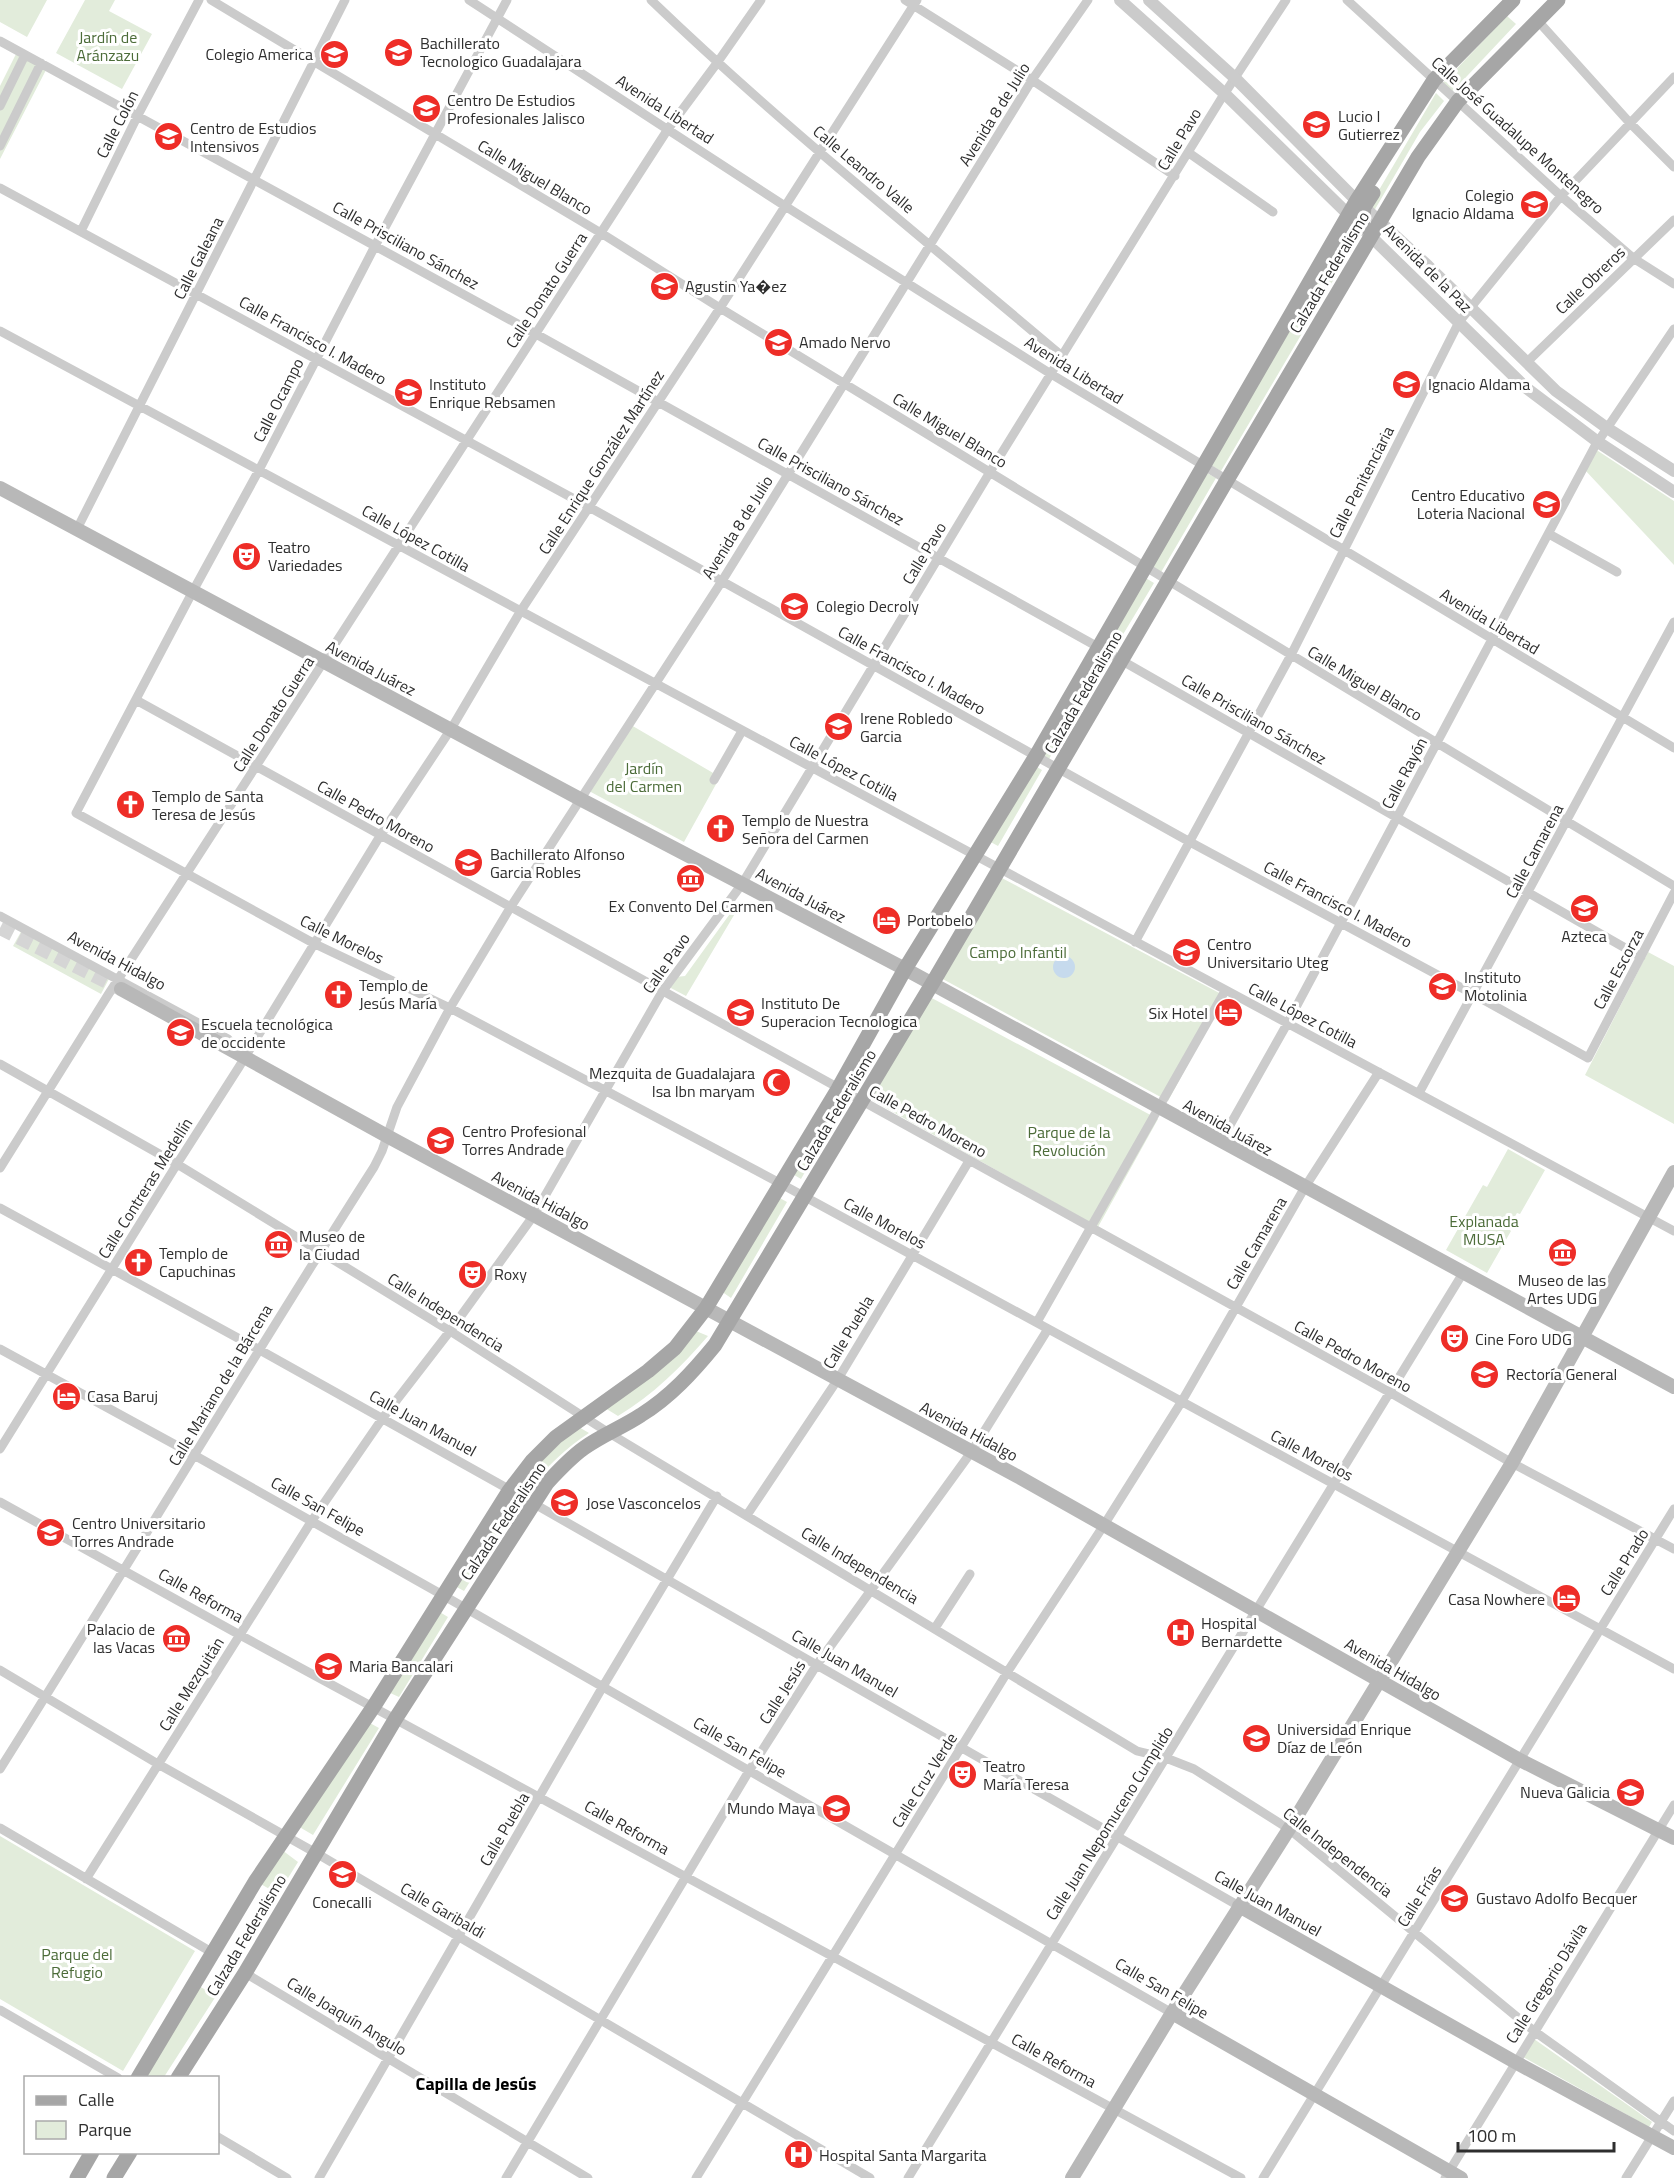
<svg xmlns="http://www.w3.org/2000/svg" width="1674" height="2178" font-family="'Titillium Web',sans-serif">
<rect width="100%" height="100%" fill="#fff"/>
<path fill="#e2ecdb" d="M0,0H47L27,37L0,22Z
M85,0H115L109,11L152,34L122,89L56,53Z
M1507,16L1516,24L1452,92L1443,83Z
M16,54L46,70L0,159V86Z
M1436,93L1444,101L1420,132L1374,211L1369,207Z
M1345,235L1354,245L1221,471L1209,464Z
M1595,449L1674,501V565L1584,469Z
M1205,472L1216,478L1160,574L1149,568Z
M1144,577L1154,583L1113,651L1103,645Z
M1098,653L1108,659L1049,759L1039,753Z
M631,725L720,777L684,842L589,791Z
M1032,764L1042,770L998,846L987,840Z
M998,876L1225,996L1168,1101L939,977Z
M737,904L740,905L686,996L669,987L676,977L685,976Z
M22,930L110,977L101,994L13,946Z
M1648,952L1674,966V1124L1585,1075Z
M928,996L1158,1119L1098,1227L868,1098Z
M836,1096L846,1101L801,1179L791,1173Z
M1508,1149L1545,1170L1520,1214L1517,1213L1508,1228L1511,1231L1487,1273L1446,1250L1483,1185L1487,1187Z
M776,1196L787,1202L731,1298L721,1291Z
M696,1331L708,1336C681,1367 653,1395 618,1416L605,1408C643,1386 666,1363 696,1331Z
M577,1426L589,1433C566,1448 547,1466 530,1488L520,1481Z
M503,1508L513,1514L464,1591L455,1586Z
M438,1611L448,1617L399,1697L388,1692Z
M368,1722L379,1728L313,1835L296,1825Z
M0,1836L195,1951L123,2071L0,1999Z
M282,1850L298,1862L278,1894L259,1883Z
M199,1986L216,1996L164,2077L144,2078Z
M1534,2039L1652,2122L1649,2127L1523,2057Z"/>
<path fill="#c6daed" d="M1053 967a11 11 0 1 1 22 0a11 11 0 1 1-22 0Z"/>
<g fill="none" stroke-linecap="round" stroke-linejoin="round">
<path stroke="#d5d5d5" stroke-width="14" stroke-dasharray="14 7" stroke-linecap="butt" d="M0,928L121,989"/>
<path stroke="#cbcbcb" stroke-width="9" d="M211,0L601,233L720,308L1139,563L1674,886
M469,0L785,206L1051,374L1674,748
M507,0L375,246L259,470L193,591L76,813L315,944L450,1008L774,1180L1674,1669
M651,0C782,126 924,239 1062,356
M905,0L1032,80L1175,176
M1347,0L1561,196L1633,258L1674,284
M1538,21L1629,122L1674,167
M0,41L536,334L1098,647L1641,957
M0,106L25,55
M0,146L41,63
M1189,153L1273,212
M0,188L589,507L1190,842L1473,994L1588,1058L1674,893
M81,231L137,117L199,0
M0,331L1674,1231
M1527,362L1674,220
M77,529L345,0
M1549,534L1617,572
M136,700L1391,1393L1512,1463L1674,1549
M714,780L742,731
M0,916L228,1039L237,1049
M1135,942L1291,655L1459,322L1561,196L1674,77
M0,1064L177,1164L450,1331L609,1433L1137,1751L1166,1758L1194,1769L1289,1829L1534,2031L1674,2131
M1419,1093L1674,622
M1221,1141L1287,1024L1595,446L1674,329
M0,1168L108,995L668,129L717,63L761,0
M0,1208L258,1349L503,1486L1239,1906
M1037,1322L1225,991
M0,1349L194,1455L439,1593L1172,2013
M0,1449L177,1164L239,1067L380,836L451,729L520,612L720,308L917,0
M0,1502L240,1635L1241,2178
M747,1515L838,1379L969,1161
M935,1628L970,1574
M0,1670L158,1764L316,1853L870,2178
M0,1769C126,1569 247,1366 374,1167L382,1151L397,1107L450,1008L510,908L722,581L1032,80L1088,0
M0,1828L213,1953
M86,1879L311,1522L382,1419L450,1331L534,1215L662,992L742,884L990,472L1221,99L1286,0
M245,1973L588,2178
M0,2010L118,2078
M218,2137L287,2178
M319,2178L602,1688L717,1496
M506,2178L749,1771L816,1666L972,1451L1048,1329
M696,2178L1008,1671L1104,1525L1182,1401L1305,1187L1379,1072
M908,2178L1463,1273
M1263,2178L1674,1509
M1445,2178L1674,1805
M1626,2178L1674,2101"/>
<path stroke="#cbcbcb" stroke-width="12" d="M1120,0L1225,94L1525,387L1598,442L1674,492
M1149,0L1235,78L1354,198L1428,266L1556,391L1607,428L1674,471"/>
<path stroke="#b8b8b8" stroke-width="14" d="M0,488L580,799L905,969L1674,1387
M121,989L387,1136L1017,1476L1520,1760L1674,1838
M1239,1906L1515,2062L1674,2148
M1172,2013L1461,2178
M1072,2178L1172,2013L1289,1829L1512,1463L1674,1172"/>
<path stroke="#a6a6a6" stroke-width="15" d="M1362,227L1364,207L1373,193
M138,2078L255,1882L374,1706L509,1491L532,1461L556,1437L648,1371L675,1348L706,1308L838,1089L905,969L1036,756L1357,200L1434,80L1513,0
M178,2078L245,1973L396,1718L547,1483C559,1470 570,1458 584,1448C602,1435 623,1427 641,1415C670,1397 693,1372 715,1345L932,984L1227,480L1418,157L1458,101L1558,0
M77,2178L92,2152
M114,2178L130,2152"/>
</g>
<defs>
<symbol id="university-disc" viewBox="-11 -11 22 22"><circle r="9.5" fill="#ee2d27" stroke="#fff"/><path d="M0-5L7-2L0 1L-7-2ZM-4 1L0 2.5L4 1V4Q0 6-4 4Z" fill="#fff"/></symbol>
<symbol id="school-disc" viewBox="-11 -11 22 22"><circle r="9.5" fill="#ee2d27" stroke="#fff"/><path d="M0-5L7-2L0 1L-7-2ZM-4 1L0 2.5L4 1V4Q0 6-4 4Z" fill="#fff"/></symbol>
<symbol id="theatre-disc" viewBox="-11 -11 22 22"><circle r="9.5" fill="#ee2d27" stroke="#fff"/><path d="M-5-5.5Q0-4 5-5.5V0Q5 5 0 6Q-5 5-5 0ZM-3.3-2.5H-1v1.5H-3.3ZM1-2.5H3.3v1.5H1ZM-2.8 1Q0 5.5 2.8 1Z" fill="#fff"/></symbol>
<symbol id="church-disc" viewBox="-11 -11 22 22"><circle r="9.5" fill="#ee2d27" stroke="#fff"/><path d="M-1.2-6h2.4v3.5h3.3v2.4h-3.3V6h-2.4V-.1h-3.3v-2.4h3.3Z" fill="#fff"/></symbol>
<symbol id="museum-disc" viewBox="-11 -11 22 22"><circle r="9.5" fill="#ee2d27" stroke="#fff"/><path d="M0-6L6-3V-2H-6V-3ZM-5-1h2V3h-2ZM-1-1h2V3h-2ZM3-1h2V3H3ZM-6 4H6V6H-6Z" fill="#fff"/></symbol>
<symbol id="hotel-disc" viewBox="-11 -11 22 22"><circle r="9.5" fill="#ee2d27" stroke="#fff"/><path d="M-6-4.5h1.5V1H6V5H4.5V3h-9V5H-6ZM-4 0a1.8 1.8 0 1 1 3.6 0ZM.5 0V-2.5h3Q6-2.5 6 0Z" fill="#fff"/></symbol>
<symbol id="mosque-disc" viewBox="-11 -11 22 22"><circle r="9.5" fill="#ee2d27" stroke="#fff"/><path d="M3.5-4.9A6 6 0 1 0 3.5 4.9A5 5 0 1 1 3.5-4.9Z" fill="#fff"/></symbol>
<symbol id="hospital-disc" viewBox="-11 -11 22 22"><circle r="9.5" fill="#ee2d27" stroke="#fff"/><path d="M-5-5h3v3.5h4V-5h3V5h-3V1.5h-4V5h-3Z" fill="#fff"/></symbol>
</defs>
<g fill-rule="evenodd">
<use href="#university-disc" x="382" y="36" width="33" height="33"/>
<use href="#school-disc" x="318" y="38" width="33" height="33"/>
<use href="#university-disc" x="410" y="92" width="33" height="33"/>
<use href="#school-disc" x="1300" y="108" width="33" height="33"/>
<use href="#university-disc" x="152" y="120" width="33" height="33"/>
<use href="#school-disc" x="1518" y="188" width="33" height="33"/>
<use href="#school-disc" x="648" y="270" width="33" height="33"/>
<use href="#school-disc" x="762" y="326" width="33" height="33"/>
<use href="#school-disc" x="1390" y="368" width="33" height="33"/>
<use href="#university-disc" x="392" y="376" width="33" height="33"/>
<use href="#university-disc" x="1530" y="488" width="33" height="33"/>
<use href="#theatre-disc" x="230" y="540" width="33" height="33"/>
<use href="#university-disc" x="778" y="590" width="33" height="33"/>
<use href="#school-disc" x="822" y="710" width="33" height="33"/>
<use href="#church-disc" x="114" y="788" width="33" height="33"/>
<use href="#church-disc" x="704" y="812" width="33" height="33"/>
<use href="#university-disc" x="452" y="846" width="33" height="33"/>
<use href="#museum-disc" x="674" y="862" width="33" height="33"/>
<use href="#school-disc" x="1568" y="892" width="33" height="33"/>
<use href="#hotel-disc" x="870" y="904" width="33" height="33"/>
<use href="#university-disc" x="1170" y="936" width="33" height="33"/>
<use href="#university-disc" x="1426" y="970" width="33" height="33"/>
<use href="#church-disc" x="322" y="978" width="33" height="33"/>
<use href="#university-disc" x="724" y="996" width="33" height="33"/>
<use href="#hotel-disc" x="1212" y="996" width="33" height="33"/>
<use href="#school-disc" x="164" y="1016" width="33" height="33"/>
<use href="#mosque-disc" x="760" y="1066" width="33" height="33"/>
<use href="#university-disc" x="424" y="1124" width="33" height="33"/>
<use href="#museum-disc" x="262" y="1228" width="33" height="33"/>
<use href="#museum-disc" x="1546" y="1236" width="33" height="33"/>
<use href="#church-disc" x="122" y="1246" width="33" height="33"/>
<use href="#theatre-disc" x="456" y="1258" width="33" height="33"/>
<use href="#theatre-disc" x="1438" y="1322" width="33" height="33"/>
<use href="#university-disc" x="1468" y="1358" width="33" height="33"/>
<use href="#hotel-disc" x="50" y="1380" width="33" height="33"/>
<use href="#school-disc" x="548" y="1486" width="33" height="33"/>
<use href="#university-disc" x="34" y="1516" width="33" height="33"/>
<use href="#hotel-disc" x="1550" y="1582" width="33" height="33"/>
<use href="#hospital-disc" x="1164" y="1616" width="33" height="33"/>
<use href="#museum-disc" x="160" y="1622" width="33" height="33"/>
<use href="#school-disc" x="312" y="1650" width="33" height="33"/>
<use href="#school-disc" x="1240" y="1722" width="33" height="33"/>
<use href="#theatre-disc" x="946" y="1758" width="33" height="33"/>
<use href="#school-disc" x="1614" y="1776" width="33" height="33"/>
<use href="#school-disc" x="820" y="1792" width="33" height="33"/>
<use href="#school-disc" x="326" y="1858" width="33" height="33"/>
<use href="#school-disc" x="1438" y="1882" width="33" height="33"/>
<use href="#hospital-disc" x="782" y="2138" width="33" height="33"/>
</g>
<g text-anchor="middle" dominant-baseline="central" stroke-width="6" stroke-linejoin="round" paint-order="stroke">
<g font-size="16" fill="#4c6c39" stroke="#fff">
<text x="108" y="37">Jardín de<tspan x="108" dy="18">Aránzazu</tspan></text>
<text x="644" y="768">Jardín<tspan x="644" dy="18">del Carmen</tspan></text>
<text x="1018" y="952">Campo Infantil</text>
<text x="1069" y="1132">Parque de la<tspan x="1069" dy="18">Revolución</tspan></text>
<text x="1484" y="1221">Explanada<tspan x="1484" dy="18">MUSA</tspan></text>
<text x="77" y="1954">Parque del<tspan x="77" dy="18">Refugio</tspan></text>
</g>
<g font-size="16" fill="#2e2e2e" stroke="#fff" text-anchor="start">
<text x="420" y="43">Bachillerato<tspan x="420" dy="18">Tecnologico Guadalajara</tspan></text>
<text x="313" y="54" text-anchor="end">Colegio America</text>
<text x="447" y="100">Centro De Estudios<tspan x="447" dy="18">Profesionales Jalisco</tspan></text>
<text x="1338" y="116">Lucio I<tspan x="1338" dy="18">Gutierrez</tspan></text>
<text x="190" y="128">Centro de Estudios<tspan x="190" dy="18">Intensivos</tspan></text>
<text x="1514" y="195" text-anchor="end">Colegio<tspan x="1514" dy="18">Ignacio Aldama</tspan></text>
<text x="685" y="286">Agustin Ya�ez</text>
<text x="799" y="342">Amado Nervo</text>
<text x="429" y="384">Instituto<tspan x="429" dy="18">Enrique Rebsamen</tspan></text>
<text x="1428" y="384">Ignacio Aldama</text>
<text x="1525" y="495" text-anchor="end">Centro Educativo<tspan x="1525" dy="18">Loteria Nacional</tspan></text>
<text x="268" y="547">Teatro<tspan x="268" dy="18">Variedades</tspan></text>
<text x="816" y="606">Colegio Decroly</text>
<text x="860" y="718">Irene Robledo<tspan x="860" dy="18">Garcia</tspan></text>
<text x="152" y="796">Templo de Santa<tspan x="152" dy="18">Teresa de Jesús</tspan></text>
<text x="742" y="820">Templo de Nuestra<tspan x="742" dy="18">Señora del Carmen</tspan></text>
<text x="490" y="854">Bachillerato Alfonso<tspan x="490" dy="18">Garcia Robles</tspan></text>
<text x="691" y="906" text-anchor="middle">Ex Convento Del Carmen</text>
<text x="907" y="920">Portobelo</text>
<text x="1584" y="936" text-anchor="middle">Azteca</text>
<text x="1207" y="944">Centro<tspan x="1207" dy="18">Universitario Uteg</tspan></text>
<text x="1464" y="977">Instituto<tspan x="1464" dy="18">Motolinia</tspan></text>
<text x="359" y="985">Templo de<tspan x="359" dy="18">Jesús María</tspan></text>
<text x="761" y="1003">Instituto De<tspan x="761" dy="18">Superacion Tecnologica</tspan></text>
<text x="1208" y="1013" text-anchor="end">Six Hotel</text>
<text x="201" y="1024">Escuela tecnológica<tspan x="201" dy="18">de occidente</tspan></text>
<text x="755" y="1073" text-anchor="end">Mezquita de Guadalajara<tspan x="755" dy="18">Isa Ibn maryam</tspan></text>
<text x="462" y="1131">Centro Profesional<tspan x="462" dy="18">Torres Andrade</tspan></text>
<text x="299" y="1236">Museo de<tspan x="299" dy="18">la Ciudad</tspan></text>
<text x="159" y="1253">Templo de<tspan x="159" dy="18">Capuchinas</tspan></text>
<text x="494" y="1274">Roxy</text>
<text x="1562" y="1280" text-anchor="middle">Museo de las<tspan x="1562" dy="18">Artes UDG</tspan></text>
<text x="1475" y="1339">Cine Foro UDG</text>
<text x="1506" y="1374">Rectoría General</text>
<text x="87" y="1396">Casa Baruj</text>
<text x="586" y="1503">Jose Vasconcelos</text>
<text x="72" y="1523">Centro Universitario<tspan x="72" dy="18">Torres Andrade</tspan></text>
<text x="1545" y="1599" text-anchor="end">Casa Nowhere</text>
<text x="1201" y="1623">Hospital<tspan x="1201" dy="18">Bernardette</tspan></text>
<text x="155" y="1629" text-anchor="end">Palacio de<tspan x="155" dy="18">las Vacas</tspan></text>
<text x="349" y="1666">Maria Bancalari</text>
<text x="1277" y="1729">Universidad Enrique<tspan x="1277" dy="18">Díaz de León</tspan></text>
<text x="983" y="1766">Teatro<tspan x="983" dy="18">María Teresa</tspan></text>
<text x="1610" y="1792" text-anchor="end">Nueva Galicia</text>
<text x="815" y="1808" text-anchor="end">Mundo Maya</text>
<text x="1476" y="1898">Gustavo Adolfo Becquer</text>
<text x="342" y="1902" text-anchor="middle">Conecalli</text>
<text x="819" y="2155">Hospital Santa Margarita</text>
</g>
<g font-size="16" fill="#2e2e2e" stroke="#fff">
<text transform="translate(665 109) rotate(33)">Avenida Libertad</text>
<text transform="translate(994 114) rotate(-58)">Avenida 8 de Julio</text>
<text transform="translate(117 124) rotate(-63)">Calle Colón</text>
<text transform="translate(1518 135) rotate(42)">Calle José Guadalupe Montenegro</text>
<text transform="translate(1179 139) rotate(-59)">Calle Pavo</text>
<text transform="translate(864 169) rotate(40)">Calle Leandro Valle</text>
<text transform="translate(535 177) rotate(31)">Calle Miguel Blanco</text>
<text transform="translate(406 245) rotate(29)">Calle Prisciliano Sánchez</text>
<text transform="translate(198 258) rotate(-63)">Calle Galeana</text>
<text transform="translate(1428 268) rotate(45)">Avenida de la Paz</text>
<text transform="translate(1329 272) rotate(-59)">Calzada Federalismo</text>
<text transform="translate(1590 280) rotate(-44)">Calle Obreros</text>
<text transform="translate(546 290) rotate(-57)">Calle Donato Guerra</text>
<text transform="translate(313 340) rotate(29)">Calle Francisco I. Madero</text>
<text transform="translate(1074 370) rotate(32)">Avenida Libertad</text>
<text transform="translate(278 400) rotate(-63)">Calle Ocampo</text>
<text transform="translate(950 430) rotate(31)">Calle Miguel Blanco</text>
<text transform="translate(601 462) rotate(-57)">Calle Enrique González Martínez</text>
<text transform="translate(831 481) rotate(29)">Calle Prisciliano Sánchez</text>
<text transform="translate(1361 482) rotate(-63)">Calle Penitenciaria</text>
<text transform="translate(737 527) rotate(-58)">Avenida 8 de Julio</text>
<text transform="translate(416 538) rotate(29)">Calle López Cotilla</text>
<text transform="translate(924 553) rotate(-59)">Calle Pavo</text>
<text transform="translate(1490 621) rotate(31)">Avenida Libertad</text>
<text transform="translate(371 668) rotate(28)">Avenida Juárez</text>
<text transform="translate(912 670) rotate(29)">Calle Francisco I. Madero</text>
<text transform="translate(1365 683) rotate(31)">Calle Miguel Blanco</text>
<text transform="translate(1083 692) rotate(-60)">Calzada Federalismo</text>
<text transform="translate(273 714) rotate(-57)">Calle Donato Guerra</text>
<text transform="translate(1254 719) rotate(30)">Calle Prisciliano Sánchez</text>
<text transform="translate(844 768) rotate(28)">Calle López Cotilla</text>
<text transform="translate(1404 773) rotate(-62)">Calle Rayón</text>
<text transform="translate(376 816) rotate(29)">Calle Pedro Moreno</text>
<text transform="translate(1534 851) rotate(-62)">Calle Camarena</text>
<text transform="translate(801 895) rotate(28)">Avenida Juárez</text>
<text transform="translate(1338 904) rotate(28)">Calle Francisco I. Madero</text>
<text transform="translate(342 939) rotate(26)">Calle Morelos</text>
<text transform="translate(117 960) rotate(28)">Avenida Hidalgo</text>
<text transform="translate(666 963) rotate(-55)">Calle Pavo</text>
<text transform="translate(1618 969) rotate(-62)">Calle Escorza</text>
<text transform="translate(1303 1015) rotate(28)">Calle López Cotilla</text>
<text transform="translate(836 1110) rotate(-59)">Calzada Federalismo</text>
<text transform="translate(928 1121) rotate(29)">Calle Pedro Moreno</text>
<text transform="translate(1228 1127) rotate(29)">Avenida Juárez</text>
<text transform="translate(145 1188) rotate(-58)">Calle Contreras Medellín</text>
<text transform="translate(541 1200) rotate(28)">Avenida Hidalgo</text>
<text transform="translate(885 1223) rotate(28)">Calle Morelos</text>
<text transform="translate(1256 1243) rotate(-60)">Calle Camarena</text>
<text transform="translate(446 1312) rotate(32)">Calle Independencia</text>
<text transform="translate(848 1332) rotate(-59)">Calle Puebla</text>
<text transform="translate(1353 1356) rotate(29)">Calle Pedro Moreno</text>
<text transform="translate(220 1385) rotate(-59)">Calle Mariano de la Bárcena</text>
<text transform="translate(423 1423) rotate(29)">Calle Juan Manuel</text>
<text transform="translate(969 1431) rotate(28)">Avenida Hidalgo</text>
<text transform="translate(1312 1455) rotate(28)">Calle Morelos</text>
<text transform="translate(318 1506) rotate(29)">Calle San Felipe</text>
<text transform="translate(503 1521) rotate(-56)">Calzada Federalismo</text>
<text transform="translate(1624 1562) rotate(-58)">Calle Prado</text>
<text transform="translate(860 1565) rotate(31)">Calle Independencia</text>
<text transform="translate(201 1595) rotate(29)">Calle Reforma</text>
<text transform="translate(845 1663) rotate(30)">Calle Juan Manuel</text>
<text transform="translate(1393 1669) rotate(30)">Avenida Hidalgo</text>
<text transform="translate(191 1684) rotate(-58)">Calle Mezquitán</text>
<text transform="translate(782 1692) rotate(-58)">Calle Jesús</text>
<text transform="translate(740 1747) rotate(30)">Calle San Felipe</text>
<text transform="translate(924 1780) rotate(-58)">Calle Cruz Verde</text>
<text transform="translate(1109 1823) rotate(-58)">Calle Juan Nepomuceno Cumplido</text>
<text transform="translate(627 1827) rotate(29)">Calle Reforma</text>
<text transform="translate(504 1829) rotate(-60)">Calle Puebla</text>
<text transform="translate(1338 1852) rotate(38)">Calle Independencia</text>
<text transform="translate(1419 1896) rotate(-58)">Calle Frías</text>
<text transform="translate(1268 1903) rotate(29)">Calle Juan Manuel</text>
<text transform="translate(443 1910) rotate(30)">Calle Garibaldi</text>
<text transform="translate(246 1935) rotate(-59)">Calzada Federalismo</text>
<text transform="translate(1546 1983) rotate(-58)">Calle Gregorio Dávila</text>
<text transform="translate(1162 1988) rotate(30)">Calle San Felipe</text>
<text transform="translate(347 2016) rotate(31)">Calle Joaquín Angulo</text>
<text transform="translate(1054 2060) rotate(29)">Calle Reforma</text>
</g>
<g font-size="18" font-weight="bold" fill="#000" stroke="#fff">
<text x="476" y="2083">Capilla de Jesús</text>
</g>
</g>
<rect x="24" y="2076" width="195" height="78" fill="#ffffff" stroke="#ababab" stroke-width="1.5"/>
<rect x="36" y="2096" width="30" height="9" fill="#a6a6a6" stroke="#ababab" stroke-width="1.5"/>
<text x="78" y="2106" font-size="18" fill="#2e2e2e">Calle</text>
<rect x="36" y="2121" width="30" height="18" fill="#e2ecdb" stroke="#ababab" stroke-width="1.5"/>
<text x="78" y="2136" font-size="18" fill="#2e2e2e">Parque</text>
<path d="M1458 2142v9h156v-9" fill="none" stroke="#2e2e2e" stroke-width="3"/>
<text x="1467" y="2142" font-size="18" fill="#2e2e2e" stroke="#ffffff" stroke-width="4.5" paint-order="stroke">100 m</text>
</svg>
